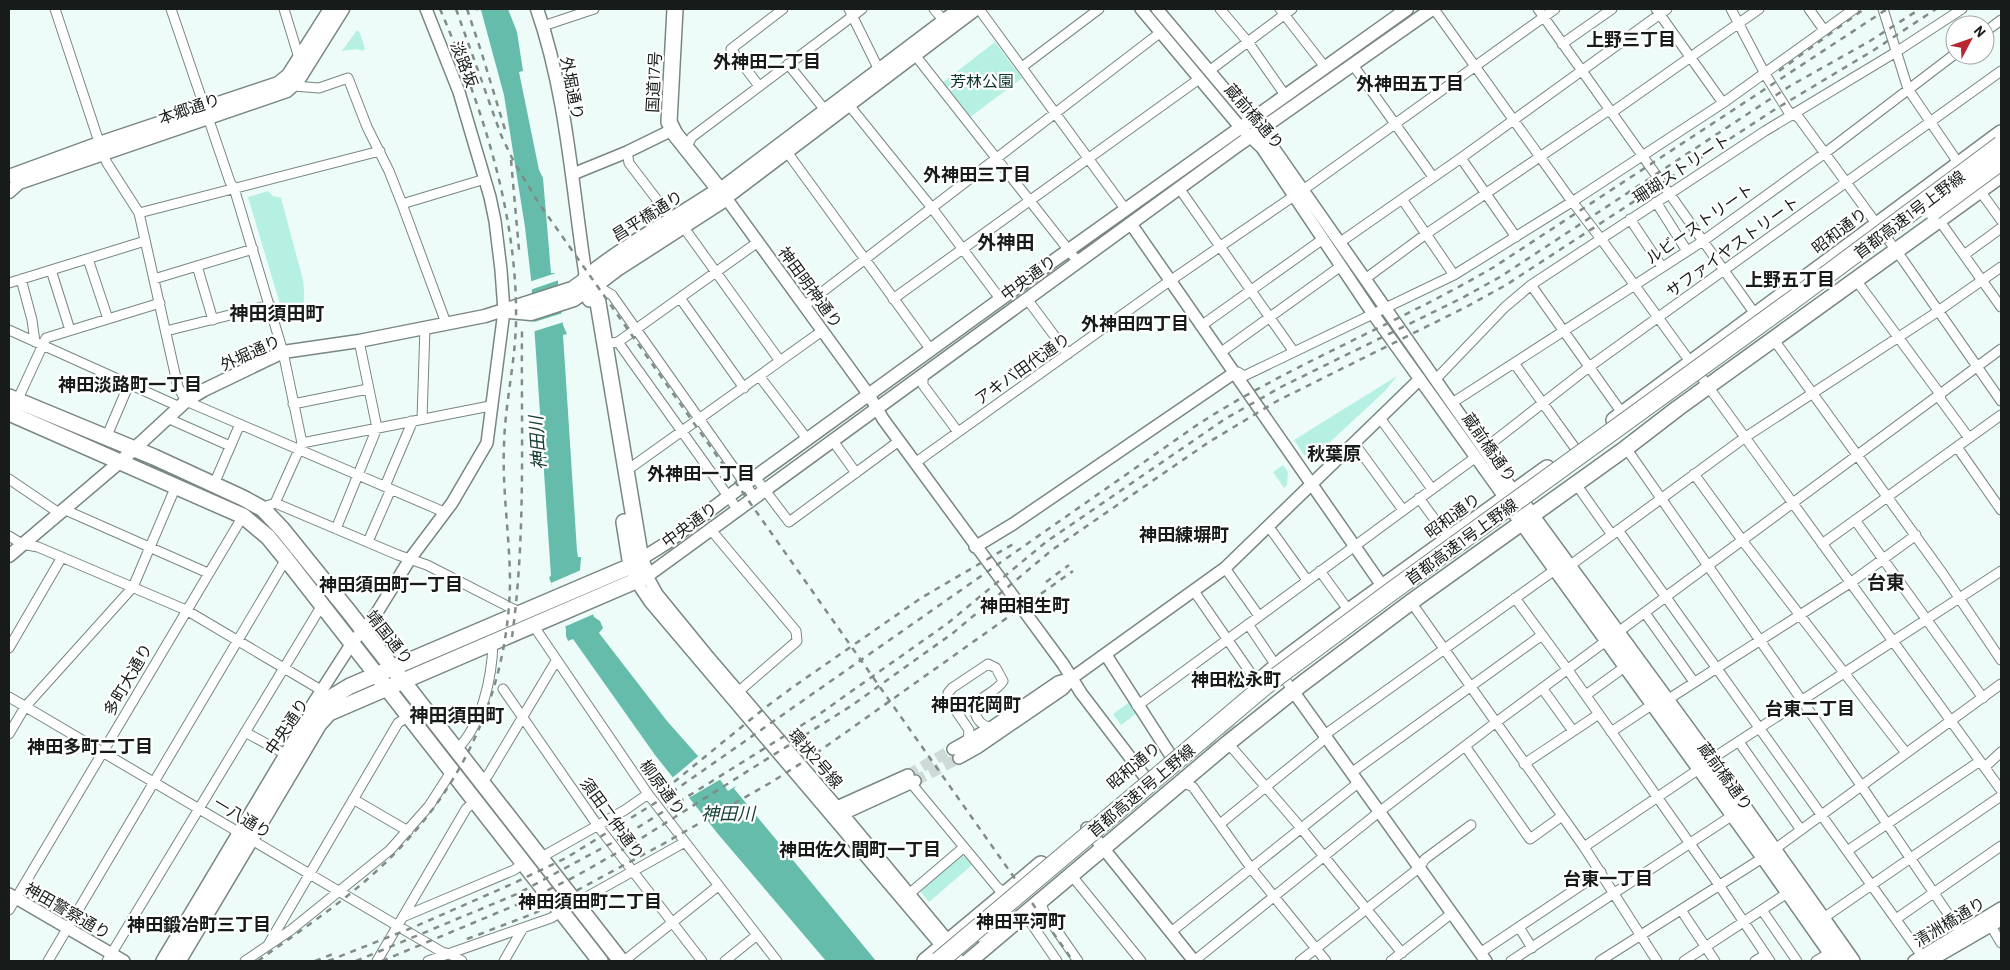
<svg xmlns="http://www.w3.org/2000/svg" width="2010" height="970" font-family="Barlow,'Noto Sans JP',sans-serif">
<rect width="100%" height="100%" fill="#edfcf8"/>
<path fill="#b6f0e3" d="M357,30L360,33L365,49L363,51L357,49L342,51Z
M995,42L1022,78L969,118L942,83Z
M268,191L273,196L281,198L303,280C305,293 306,319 289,323L285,321L248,197Z
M1397,376L1385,391L1316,455H1304L1294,440Z
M1283,465L1288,472L1287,485L1284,488L1273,472Z
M1130,702L1137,713L1121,725L1113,714Z
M962,854L972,865L929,902L919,890Z"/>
<path fill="#65bcab" d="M483,9H508L517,32L523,71L519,72L539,170L543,178L551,273H557L563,325L567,334L563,335L577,551L578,557H581L580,570L594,617L600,621L603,628L599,633L667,721L698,756L702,754L728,791L736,786L734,789L736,791L876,961H826L718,834L655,755L573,639L568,641L566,636V629L549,577L551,576L531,279L525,227L504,95L481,10Z"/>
<path fill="#edfcf8" d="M559,272V280L530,290L529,282Z
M563,313L564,322L532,332L531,323Z
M581,570L594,614L564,627L551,583Z
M702,753L721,779L687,799L671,779Z"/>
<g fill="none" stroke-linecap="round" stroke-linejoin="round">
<path stroke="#cddad7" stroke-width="11" stroke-dasharray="11 5.5" stroke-linecap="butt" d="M908,775L953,749
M915,781L959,758"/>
<path stroke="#cddad7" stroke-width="15" stroke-dasharray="15 8" stroke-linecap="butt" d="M1202,744L1210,738L1243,731"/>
<defs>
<path id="minor" d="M55,9L103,154L107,163L139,213L178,387L186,401L444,512
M171,9L230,182L234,188L283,352L302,443
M284,9L299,58
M849,9L879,70
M934,9L944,21
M979,9L1126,210
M1220,9L1248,42L1285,95
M1280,9L1325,67
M1434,9L1568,196L1604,243L2001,790
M1538,9L1755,314
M1656,9L1723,103
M1731,9L1765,74L1788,111L1799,118L1903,260L2001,401
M1809,9L1824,30
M1883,9L1908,89L1959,164
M543,26L594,9
M1985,32L2001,20
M1562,44L1612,9
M915,55L1078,262
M788,64L825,110
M1353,65L1433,177
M1022,67L1099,9
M1209,71L1292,9
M294,86L319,88L348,78L367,127L389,171L402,204L446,323
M759,86L731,49L783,9
M849,105L932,208L1001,300
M1611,113L1759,9
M689,150L688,144L692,137L862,9
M627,152L629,163L664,209L669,215L676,216
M787,152L931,350
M1461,158L1516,237
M1179,188L1294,352
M1980,191L2001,220
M1402,199L1454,275
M1656,202L1687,251
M402,204L485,179
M139,213L380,151
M1630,219L1662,267
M1939,220L2001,307
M689,223L686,226L687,232L780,361
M1339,243L1461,158L1667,9
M1964,255L2001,228
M88,259L108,319
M197,266L213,320
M51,270L70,330
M21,279L32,320L35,342
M154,279L253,249
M1365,279L1426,234L1609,110
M1856,280L1940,394L1941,400L1969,438
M9,283L145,241
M595,285L612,295L755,498
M1531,285L1622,413
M680,298L744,388
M893,299L1199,79
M1027,299L1068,354
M804,306L1161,32
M1201,326L1323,239
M9,330L180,407
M166,331L270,305
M1774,340L1943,574L2001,660
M618,342L758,242
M605,344L618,342L738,510
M1220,353L1341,266
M1514,363L1575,448
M1234,373L1238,372L1244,376L1454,275L1578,198L1723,103L1854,9
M923,375V385L958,432
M760,377L808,440
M1436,379L1505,307L1531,285L1765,131L1896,52L1962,9
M17,401L46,338L160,303
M1452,403L1703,241L1825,153L1955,54
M293,404L368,389
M167,418L230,446
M1380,418L1432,489
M422,419L425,327
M106,438L129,384
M833,441L856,473
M1354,443L1403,510
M1957,447L2001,510
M1626,448L1858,781L1961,933
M1484,449L1589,367L2001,71
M915,463L1161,287L1310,185L1555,9
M626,471L822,331
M1694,474L1745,544L1906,753
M755,477L789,522L899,441
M9,479L59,513
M214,484L240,424
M1576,484L1612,535
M385,486L411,425V421
M1419,498L1449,539
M275,503L302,443L490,406
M63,509L208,573
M263,509L267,506L275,503L398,555L427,565L521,613
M1855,520L1983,698
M1269,527L1307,580
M336,529L377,428L359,341
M711,530L796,631L797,641L738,692V696
M1618,530L1922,956
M9,536L22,544L38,547L186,610L321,690
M370,537L391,489
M1822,544L2001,415
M1568,567L1744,438L1934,314L2001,267
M1225,568L1259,616
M1320,571L1349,611
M1194,591L1252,675L1254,685
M1515,598L1570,673L1719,885L1770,961
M1411,602L1584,847L1657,961
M1645,613L1694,682
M1248,624L1293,691
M533,625L648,794L777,961
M9,648L62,557
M1542,688L1573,731
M503,689L598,826L702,961
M1586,695L1626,666
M9,697L442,952L450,954L462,961
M1667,700L1853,581L1916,535
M1137,706L1476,457
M245,732L287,755
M1611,732L1653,704
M9,734L25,707L133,587L176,486
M968,740L969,730L950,702L948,693L952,688L988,664L996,668L1003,681C996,693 978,696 974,709C976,719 982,727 992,727
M1739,742L1801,830
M1228,743L1301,828L1402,953
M1465,746L1530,839L1562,816
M456,750C482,726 492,677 493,643
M1710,760L2001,571
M1524,764L1599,714
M1985,767L2001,752
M1351,773L1542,635
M481,782L488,775L556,661
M911,783L997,887L1000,890L1008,891
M1179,784L1184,783L1193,787L1251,868L1326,961
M353,799L408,831
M1220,824L1321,742L1330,731L1556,569
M1584,847L1699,769
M1847,851L1980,761
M540,858L625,810L648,794
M1072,876L1141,961
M909,894L963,848
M1041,902L1044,912L1078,961
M576,903L685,842
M9,910L243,516
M1681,910L1715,961
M1762,910L1797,961
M405,916L514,870L524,863
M1023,917L1031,923L1057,961
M1822,919L2001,796
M1896,919L2001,846
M1991,926L2001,943
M1519,927L1532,948
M1171,932L1358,783
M268,945L398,723L409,716
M1480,953L1601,872
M48,961L286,559
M107,961L322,605
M245,961L291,930L390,850L429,806L451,772
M377,961L466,809L475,801
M428,961L551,918L561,912
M504,961L523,928
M624,961L718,886
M725,961L757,935
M1194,961L1379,812L1495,723L2001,349
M1300,961L1419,868L1425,859L1471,825
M1391,961L1452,913
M1511,961L1733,815
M1600,961L1764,857L2001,684
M1684,961L1789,892
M1755,961L1765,955
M1816,961L1831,952"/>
<path id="tertiary" d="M1141,9L1240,127L1262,148L1373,314L1505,498
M1157,9L1270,143L1514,492
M573,174L627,152L672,130
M726,198L869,395L883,419L1063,664L1081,693L1145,777
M1131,224L1383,587
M975,547L1013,524L1234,373
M631,566L636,581L650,602L946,951
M647,576L657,594L706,654L837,807L949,942L959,961
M1106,655L1171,756
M1293,691L1486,961
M309,710L352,643L376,614L410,559L452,503L487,443L504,311L501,270L495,221L490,197L459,92L426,9
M953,749L992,727L1058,682L1072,678L1225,568L1420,379
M959,758L977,748L1063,689L1072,678
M833,811L837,807L908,775
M837,814H843L915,781
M1087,828L1194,961
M9,894L124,961
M979,936L987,929L1014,920
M1914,961L2001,908
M1930,961L2001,920"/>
<path id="secondary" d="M9,176L99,143L278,83L288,75L330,9
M719,190L959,9
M9,192L19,183L287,91L298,81L343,9
M726,198L976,9
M509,312L531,314L574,300L594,286
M9,556L121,461L186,401L204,390L283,352L359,341L485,316L572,288L586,278C572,188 567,95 537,9
M633,564L665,544L737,490L1056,259L1407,9
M647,576L1237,146L1432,9"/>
<path id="primary" d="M9,397L154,457L243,498L263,509L282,529L349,612L621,961
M9,413L243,516L268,537L286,559L600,961
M1514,492L1710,760L1852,961
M1505,498L1764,857L1837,961"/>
<path id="trunk" d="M590,299L586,278C627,244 675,220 719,190
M1614,420L2001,133
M1258,682L1285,659L1349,611L1547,468
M164,961L302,730L320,704L350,686L631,566L624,522
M178,961L319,724L329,713L647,576L641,560L636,530L595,285L616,269L726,198L675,134L669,122L675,9
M925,961L1041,864
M969,961L1228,743L1303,683L1411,602L1626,448L1678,408L2001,175"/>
</defs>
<use href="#minor" stroke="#798683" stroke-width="11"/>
<use href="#tertiary" stroke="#798683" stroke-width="14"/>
<use href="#secondary" stroke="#798683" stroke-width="15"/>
<use href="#primary" stroke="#798683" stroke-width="18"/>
<use href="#trunk" stroke="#798683" stroke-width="18"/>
<use href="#minor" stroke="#fff" stroke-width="9"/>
<use href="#tertiary" stroke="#fff" stroke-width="11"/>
<use href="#secondary" stroke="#fff" stroke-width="12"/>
<use href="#primary" stroke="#fff" stroke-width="15"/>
<use href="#trunk" stroke="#fff" stroke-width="15"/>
<path stroke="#818b88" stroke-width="2.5" stroke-dasharray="6 6" stroke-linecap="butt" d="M456,9L501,135L514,162L538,202L1073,961
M467,9L482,54L506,133
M476,10L477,9
M1779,71L1864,9
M511,160L519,250
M1046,582L1069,565
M512,637C526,536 521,432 522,330
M674,782L766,707L793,687L921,598L1015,543
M467,939L535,913L663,844L770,783L811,757L1073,571
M258,961C305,927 356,894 396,852C467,780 508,685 510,584C510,537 502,491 504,445C505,404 515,364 516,323C518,214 482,107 440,9
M315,961L333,954
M328,961L414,927L512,884L566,858L668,795L1197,425C1291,364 1397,324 1494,267L1887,9
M356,961L517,894L621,838L818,715L948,623L1046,542L1225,419L1281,387L1462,298L1500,277L1790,86L1870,41L1920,9
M382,961L528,900L576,876L629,846L851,706L953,633L1052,550L1209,442L1277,401L1466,307L1506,285L1774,110L1874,50L1936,9"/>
<defs>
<path id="motorway-bridge" d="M1933,211L2001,161
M939,961L1267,684L1388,594L1793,300L2001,145"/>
</defs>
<use href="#motorway-bridge" stroke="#798683" stroke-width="20" stroke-linecap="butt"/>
<use href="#motorway-bridge" stroke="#fff" stroke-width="18"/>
</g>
<g text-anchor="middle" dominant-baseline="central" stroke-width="4.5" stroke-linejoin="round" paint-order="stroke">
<g font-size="16" fill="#171c1b" stroke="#fff">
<text transform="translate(465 64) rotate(69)">淡路坂</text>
<text transform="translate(653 82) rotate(-87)">国道17号</text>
<text transform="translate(573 88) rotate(79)">外堀通り</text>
<text transform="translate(189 108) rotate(-19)">本郷通り</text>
<text transform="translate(1255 116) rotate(49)">蔵前橋通り</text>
<text transform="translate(1681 168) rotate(-33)">珊瑚ストリート</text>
<text transform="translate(1909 214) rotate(-37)">首都高速1号上野線</text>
<text transform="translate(647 215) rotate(-32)">昌平橋通り</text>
<text transform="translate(1699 223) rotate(-35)">ルビーストリート</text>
<text transform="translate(1839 230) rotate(-37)">昭和通り</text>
<text transform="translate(1732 246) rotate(-36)">サファイヤストリート</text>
<text transform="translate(1028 277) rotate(-36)">中央通り</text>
<text transform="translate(811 287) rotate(54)">神田明神通り</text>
<text transform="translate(250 352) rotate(-24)">外堀通り</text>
<text transform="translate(1022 368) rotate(-35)">アキバ田代通り</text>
<text transform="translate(1490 447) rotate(55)">蔵前橋通り</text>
<text transform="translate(1452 515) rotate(-36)">昭和通り</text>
<text transform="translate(689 524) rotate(-36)">中央通り</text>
<text transform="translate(1461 541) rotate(-36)">首都高速1号上野線</text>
<text transform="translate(390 637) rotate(52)">靖国通り</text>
<text transform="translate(127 679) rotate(-60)">多町大通り</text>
<text transform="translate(286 726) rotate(-56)">中央通り</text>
<text transform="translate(816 758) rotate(49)">環状2号線</text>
<text transform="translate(1133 765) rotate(-40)">昭和通り</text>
<text transform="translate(1726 776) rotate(54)">蔵前橋通り</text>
<text transform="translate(663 787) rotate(54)">柳原通り</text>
<text transform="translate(1141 790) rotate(-40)">首都高速1号上野線</text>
<text transform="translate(243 817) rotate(31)">一八通り</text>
<text transform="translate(613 818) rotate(54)">須田二仲通り</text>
<text transform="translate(68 910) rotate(30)">神田警察通り</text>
<text transform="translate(1949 921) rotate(-31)">清洲橋通り</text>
</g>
<g font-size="16" fill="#0a352d" stroke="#fff">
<text x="982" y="80">芳林公園</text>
</g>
<g font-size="18" font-weight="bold" fill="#171c1b" stroke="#fff">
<text x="1631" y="39">上野三丁目</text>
<text x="767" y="61">外神田二丁目</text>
<text x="1410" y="83">外神田五丁目</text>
<text x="977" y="174">外神田三丁目</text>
<text x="1790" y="279">上野五丁目</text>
<text x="1135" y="323">外神田四丁目</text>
<text x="130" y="384">神田淡路町一丁目</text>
<text x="1334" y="453">秋葉原</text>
<text x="701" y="473">外神田一丁目</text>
<text x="1184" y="534">神田練塀町</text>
<text x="391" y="584">神田須田町一丁目</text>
<text x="1025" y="605">神田相生町</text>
<text x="1236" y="679">神田松永町</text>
<text x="976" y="704">神田花岡町</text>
<text x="1810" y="708">台東二丁目</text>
<text x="90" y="746">神田多町二丁目</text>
<text x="860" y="849">神田佐久間町一丁目</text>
<text x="1608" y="878">台東一丁目</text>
<text x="590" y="901">神田須田町二丁目</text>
<text x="1021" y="921">神田平河町</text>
<text x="199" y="924">神田鍛冶町三丁目</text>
</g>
<g font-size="18" font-style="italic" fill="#174038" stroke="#fff">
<text transform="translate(537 443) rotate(-94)">神田川</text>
<text x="728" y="813">神田川</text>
</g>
<g font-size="19" font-weight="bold" fill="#171c1b" stroke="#fff">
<text x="1006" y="241">外神田</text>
<text x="277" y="312">神田須田町</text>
<text x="1886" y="581">台東</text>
<text x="457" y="714">神田須田町</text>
</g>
</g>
<rect width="2010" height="970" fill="none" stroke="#171c1b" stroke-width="20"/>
<g transform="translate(1970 40) rotate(49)"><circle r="24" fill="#ffffff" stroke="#a2a4a4"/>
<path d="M0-4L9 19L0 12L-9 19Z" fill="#b72631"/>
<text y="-8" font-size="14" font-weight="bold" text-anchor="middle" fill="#171c1b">N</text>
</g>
</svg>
